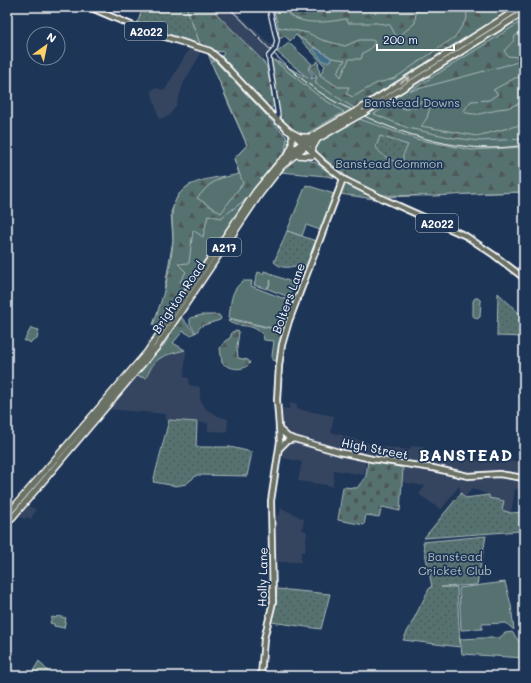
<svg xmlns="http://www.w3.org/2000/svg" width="531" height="683" font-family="Mali,sans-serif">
<defs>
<pattern id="forest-firs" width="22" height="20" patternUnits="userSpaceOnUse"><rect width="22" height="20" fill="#557271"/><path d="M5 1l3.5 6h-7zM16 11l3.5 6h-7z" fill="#4f5959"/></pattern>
<pattern id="cemetery-stones" width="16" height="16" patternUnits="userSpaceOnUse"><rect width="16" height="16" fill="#557271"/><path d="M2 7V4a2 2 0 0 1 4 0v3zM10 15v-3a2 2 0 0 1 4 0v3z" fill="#4f5959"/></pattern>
<pattern id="park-dots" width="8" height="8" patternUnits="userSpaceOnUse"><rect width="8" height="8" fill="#557271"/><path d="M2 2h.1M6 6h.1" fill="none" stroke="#4f5959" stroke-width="1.8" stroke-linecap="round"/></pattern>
<pattern id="water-ripples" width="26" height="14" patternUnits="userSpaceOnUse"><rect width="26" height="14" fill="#416c86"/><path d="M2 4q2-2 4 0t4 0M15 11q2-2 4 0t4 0" fill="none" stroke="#5e8298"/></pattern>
</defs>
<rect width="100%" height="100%" fill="#1d3557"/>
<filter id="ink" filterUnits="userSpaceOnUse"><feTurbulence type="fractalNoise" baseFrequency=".025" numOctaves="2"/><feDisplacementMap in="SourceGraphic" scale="8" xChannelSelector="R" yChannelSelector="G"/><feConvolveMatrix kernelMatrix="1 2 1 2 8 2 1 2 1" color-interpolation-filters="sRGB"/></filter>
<g filter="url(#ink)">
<path fill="#354461" d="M210,7H231L272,46H274V48L262,60Z
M190,47L198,49L200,52L199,57L184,82L176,106L169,116L159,119L151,90L155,88L165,90Z
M167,339L186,350L184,377L189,378V385L200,387V399L206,409L218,416L228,419L227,432L208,431V423L166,420V414L107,409Z
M290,403L297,404V409L334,416L331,432L378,446L410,450L411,446L424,447L423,453L453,458L487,461L492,460L524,462V490L515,489L511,513L502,510L503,501L488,498V495L472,488L465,498L461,493L459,486L441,510L419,494L425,486L401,482L404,468L366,460L364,475L334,470L333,486L298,481L302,462L283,458V449L288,442L281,430L279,408L289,409Z
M28,506L36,509L31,519L27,517L25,519L17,516L24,508Z
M281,508L304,519L302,530L307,531L305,552H301V562H274V516L279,515Z"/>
<path fill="#557271" stroke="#aab8b8" d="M273,7H524V192L386,197L354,182L316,152L315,149L316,145C306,138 287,129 281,119C277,114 273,72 272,63L275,60L308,78L277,52L289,43L312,64L308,69L313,75L311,79L320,75L325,66L296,35L278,27Z
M208,54L253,100L290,142L289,146L273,164L157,327L153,325L163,297L173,240L171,212L178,195L189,185L239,174L234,159L247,145L229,105Z
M306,185L334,194L320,230L306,225L302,236L287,231Z
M264,271L273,274V275L294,283L289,297L268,289L271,280L267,289L254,285L258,272L263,274Z
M243,281H252L251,286L290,301L281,330L229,318C231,303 230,291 243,281Z
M475,298H478L481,301L480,317L477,319L473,316V301Z
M31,328L39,330L37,339L36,340L34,339L30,343L28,341H24Z
M505,582L511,605L514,630L506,623L482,624V629L461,630L459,588Z
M57,616L66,618L64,628L54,626V624L50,623L52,617L56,618Z
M512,632L524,648V658L462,654L460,639L482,638H499L505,633Z"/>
<path fill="url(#forest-firs)" stroke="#aab8b8" d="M186,7H210L262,60L267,67L274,106L270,109L222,57L224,52L213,51L200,44Z
M348,7H427L416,12L415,23L397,38L390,25L377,23H348L346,19C328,22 304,26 288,14L289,11L302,12Z
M488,7H514L354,108L315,83L317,77L309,68L318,61L320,75L338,87H349L346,94L353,97L375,84L395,78L455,37L467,18L466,8Z
M524,20V29L515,36L514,40L504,51L508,56L518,57V62L410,91Z
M278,27L308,33L322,40L345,46L359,40H372L375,42L370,49L363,53L361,59H349L341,77L337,72L345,60L332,58L296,35L290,41L285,36L279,39Z
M272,59L320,97L344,112L306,134L293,131L280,118L271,60Z
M215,61L287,137L285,152L273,164L250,196L221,218L208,215L203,237L193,230L189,263L178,264L186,272L180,282L185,288L157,327L153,325C163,298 171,270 173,241C174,225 168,212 178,196C187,181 209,179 224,176L209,185L197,198L221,213L243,183L234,159L247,145L211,62Z
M524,76V105L520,103L507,108L497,109L494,111C490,111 488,112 484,113C477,115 470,114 463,112L471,101L489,100L498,94L493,90L515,78Z
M420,102H433L430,107L427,118L421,126L477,136L524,124V139L480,141L454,138L408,128L374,114L390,104L406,109L415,108Z
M359,119L416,139L471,150L524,147V192L488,193L434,196L383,195L354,182L316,152L315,149L318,143Z
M298,157L315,162L337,178L326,176L280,172L284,168Z
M346,183L376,198L374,199L340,194L343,185Z
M202,315H219L221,318L220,320L201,326L196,333L190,324V318Z
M181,317L195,333L190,335L183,331L173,343L185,350C163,356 156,355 146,378L136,376L164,345Z
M229,319L283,331L277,360L275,361L272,360V356L274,341L264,340L263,335C249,320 239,330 228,321Z
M238,330L239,332L237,347L238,358L248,360L250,363C243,372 230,369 222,363L220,348L225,341L230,338L232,332Z
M39,661L52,676H30Z"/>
<path fill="url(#cemetery-stones)" stroke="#aab8b8" d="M368,460L403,468L400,511L382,507L379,517L366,515L364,525L338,520L343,487L357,488L366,476Z"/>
<path fill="url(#park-dots)" stroke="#aab8b8" d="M143,7H186L200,44L137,24Z
M380,136L408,145L403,155V164C392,161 382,157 376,147Z
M287,231L316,241L307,266C293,263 286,273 274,262Z
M498,293L524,318V337L497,336Z
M169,420L197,422L196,447H230L252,452L247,476L197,475L186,484L176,486L153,482Z
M461,493L465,498L489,495V498L504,501L502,510L511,513L524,512L520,531L424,538Z
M486,536L477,585L441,587H457L460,647L403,640L430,587H432L423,542Z
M277,589L330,594L321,629L271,622L275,607Z"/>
<path fill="url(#water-ripples)" stroke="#8da7b6" d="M313,47L319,50L331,58V60L328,62H325L322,60L313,49Z"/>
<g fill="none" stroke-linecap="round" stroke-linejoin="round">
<defs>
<path id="minor" d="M269,7L277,41L275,49
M269,56V60L278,116L277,122"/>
<path id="major" d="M89,7L143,30L210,51L218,58L270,113L321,160L322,162L343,179L381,198L466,236L494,255L524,278
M279,429L288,437L294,439L339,452L372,459L433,468L468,476L499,474L524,478
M279,449L287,441L294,439
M261,676L264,639L273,602L271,501L280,441L277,400L279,366L282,345L289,321L343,179"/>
<path id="highway" d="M360,109L521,7
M365,112L524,12
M287,130L300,137H310
M289,152L292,146V138
M312,152L313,147L317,140
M293,155L312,156
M7,515L147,352L256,191L279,163L304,141L349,115
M7,524L157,347L260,194L282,166L307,145L354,118"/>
</defs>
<use href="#minor" stroke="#fff" stroke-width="6"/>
<use href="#major" stroke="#fff" stroke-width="8"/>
<use href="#highway" stroke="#fff" stroke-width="8"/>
<use href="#minor" stroke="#1d3557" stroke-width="3.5"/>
<use href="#major" stroke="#6b7165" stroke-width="4.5"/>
<use href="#highway" stroke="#6b7165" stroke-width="5"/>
<path stroke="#fff" stroke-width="1" d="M228,7C250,26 268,50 290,69C302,79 314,89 327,97C333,101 341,105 348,108C400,135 465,156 524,145"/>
<defs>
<path id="minor-bridge" d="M269,56L275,49"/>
<path id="highway-bridge" d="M349,115L360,109
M354,118L365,112"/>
</defs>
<use href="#minor-bridge" stroke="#fff" stroke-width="6" stroke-linecap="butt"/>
<use href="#highway-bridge" stroke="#fff" stroke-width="8" stroke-linecap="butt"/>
<use href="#minor-bridge" stroke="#1d3557" stroke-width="3.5"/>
<use href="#highway-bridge" stroke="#6b7165" stroke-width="5"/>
</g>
<defs><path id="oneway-solid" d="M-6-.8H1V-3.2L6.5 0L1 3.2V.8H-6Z"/></defs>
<use fill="#bcbfba" href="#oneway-solid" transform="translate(405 80) rotate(-32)"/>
</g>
<g text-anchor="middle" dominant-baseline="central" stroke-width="3.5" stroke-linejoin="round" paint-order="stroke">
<g fill="#1d3557" stroke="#bbc2cd" stroke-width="1">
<rect x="125" y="22" width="42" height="18" rx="3"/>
<rect x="416" y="214" width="42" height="18" rx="3"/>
<rect x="207" y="238" width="34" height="18" rx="3"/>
</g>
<g font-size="11" font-weight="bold" fill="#fff">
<text x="146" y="31">A2022</text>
<text x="437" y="223">A2022</text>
<text x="224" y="247">A217</text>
</g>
<g font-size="12" fill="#b2c0bf" stroke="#1d3557">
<text x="412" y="102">Banstead Downs</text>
<text x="389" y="163">Banstead Common</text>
<text x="455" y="556">Banstead<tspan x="455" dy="14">Cricket Club</tspan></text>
</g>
<g font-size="12" fill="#fff" stroke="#1d3557">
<text transform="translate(178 297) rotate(-56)">Brighton Road</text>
<text transform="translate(288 298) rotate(-70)">Bolters Lane</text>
<text transform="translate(375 448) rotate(11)">High Street</text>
<text transform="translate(262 577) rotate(-89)">Holly Lane</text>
</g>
<g font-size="16" font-weight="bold" letter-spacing="1" fill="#fff" stroke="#1d3557">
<text x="466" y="454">BANSTEAD</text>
</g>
</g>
<rect width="531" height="683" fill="none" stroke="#1d3557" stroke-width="24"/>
<rect x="12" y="12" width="507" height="659" fill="none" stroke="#fff" stroke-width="1.5" filter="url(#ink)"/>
<g transform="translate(46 46) rotate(33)"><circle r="19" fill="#1d3557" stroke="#77869a"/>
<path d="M0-3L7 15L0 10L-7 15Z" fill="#ffd166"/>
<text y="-6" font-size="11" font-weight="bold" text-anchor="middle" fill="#ffffff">N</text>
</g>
<path d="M377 44v6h77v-6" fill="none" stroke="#ffffff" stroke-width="2"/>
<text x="383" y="44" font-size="12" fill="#ffffff" stroke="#1d3557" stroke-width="3" paint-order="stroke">200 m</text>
</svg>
